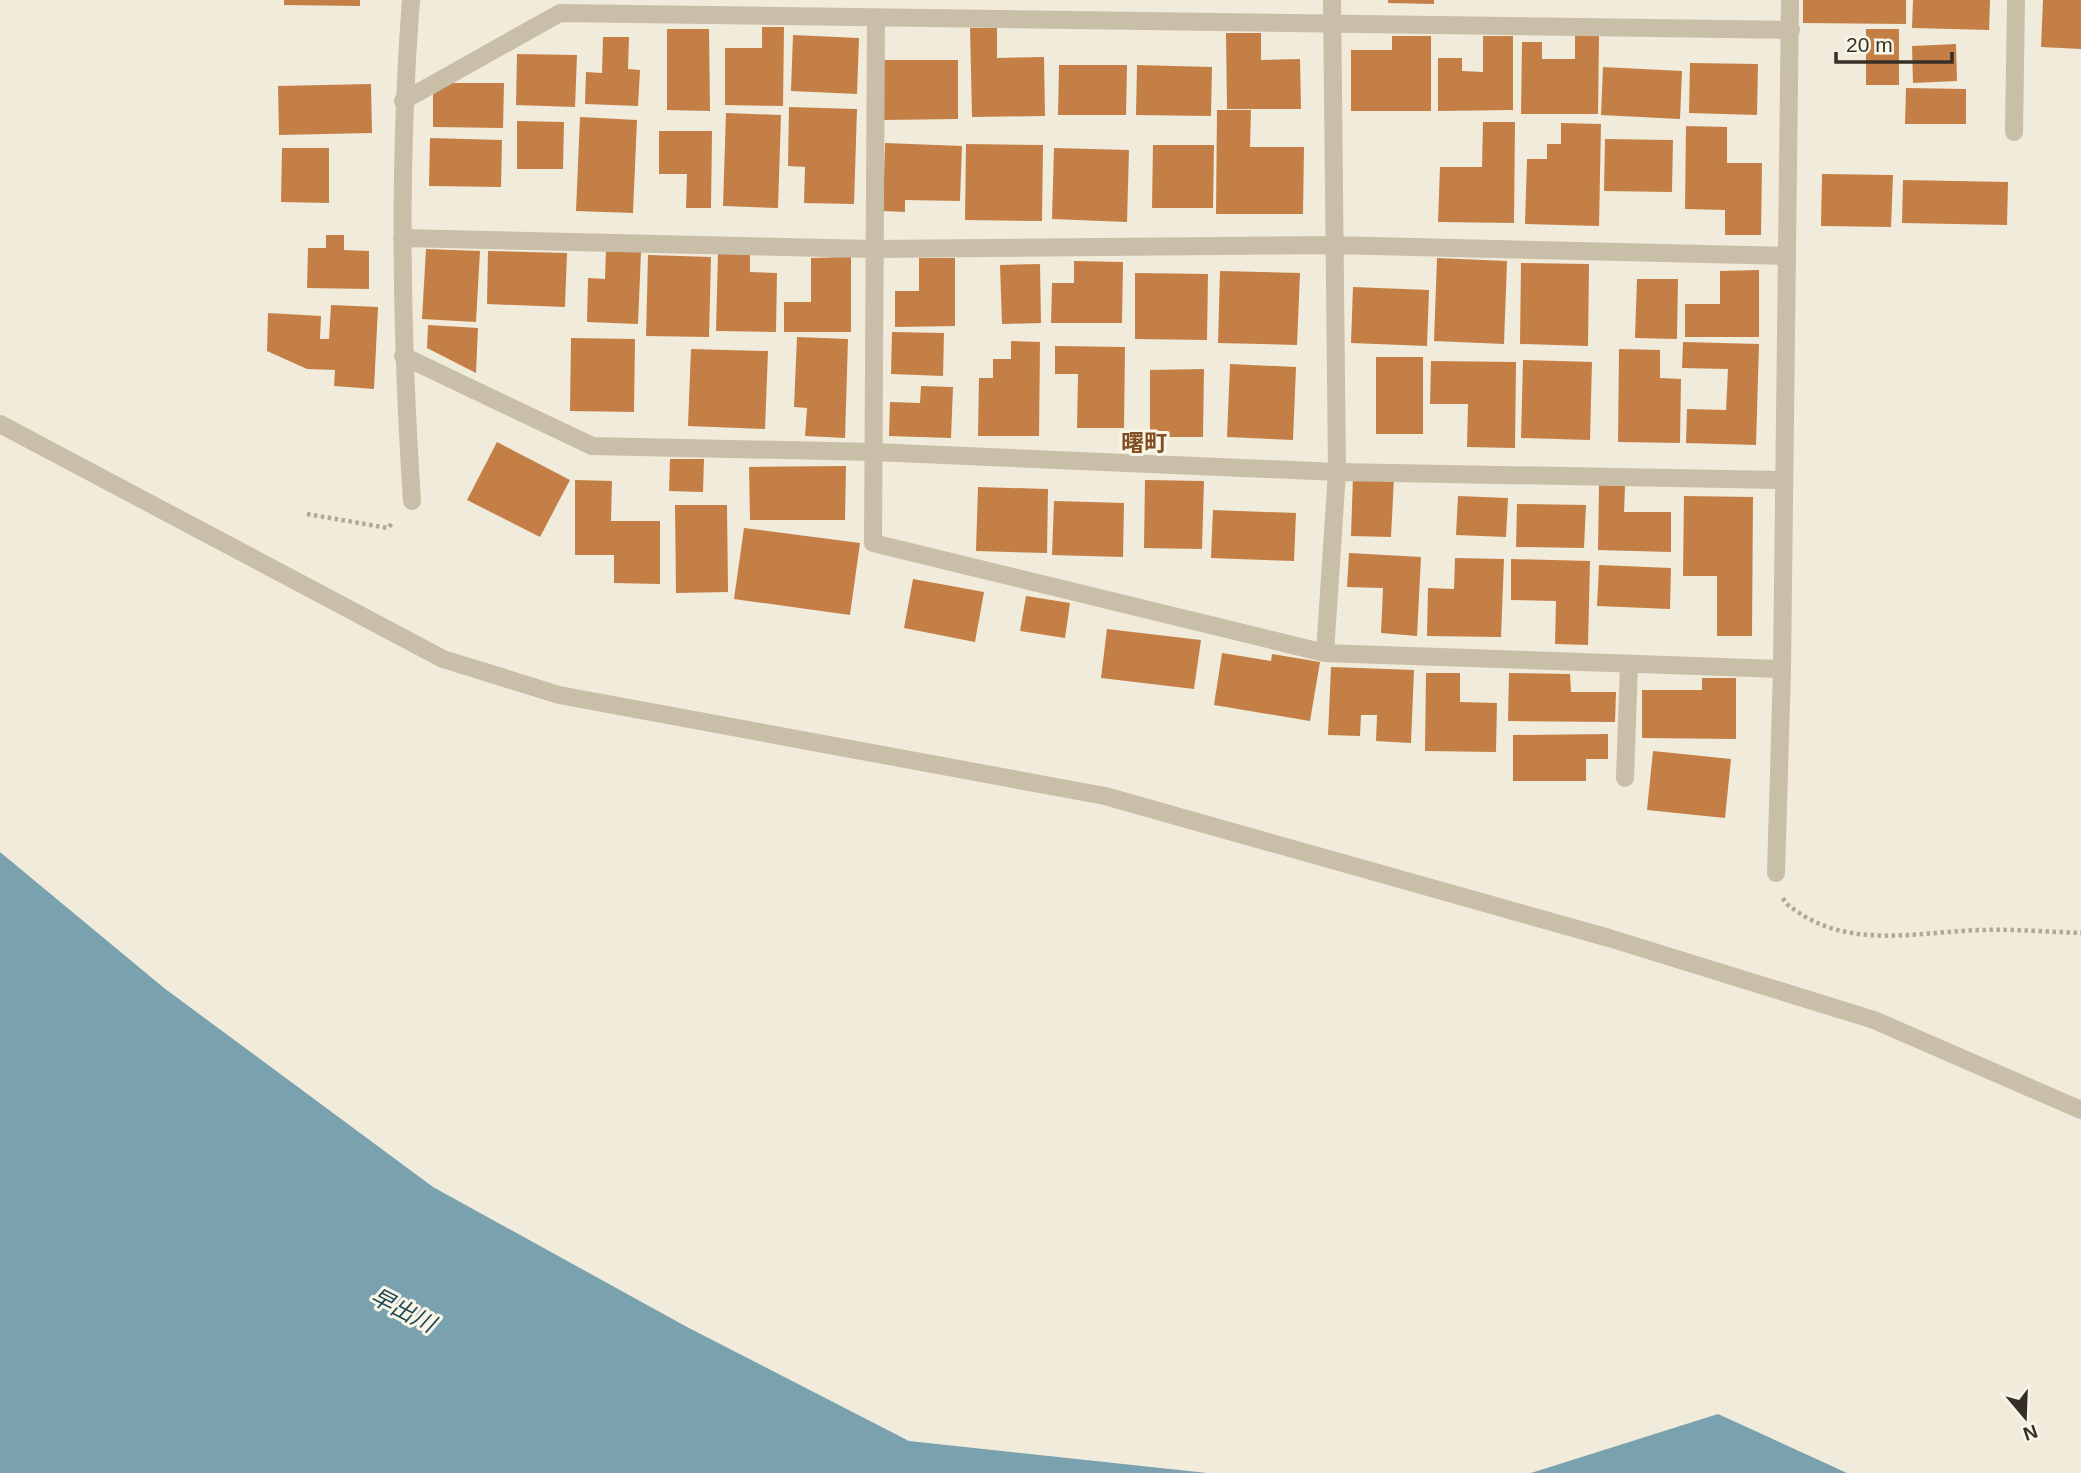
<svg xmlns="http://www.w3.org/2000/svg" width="2081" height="1473" font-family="Helvetica,'Noto Sans JP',sans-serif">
<rect width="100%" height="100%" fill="#f1ebdb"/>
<path fill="#7aa1ae" d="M0,852L164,988L433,1187L687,1327L909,1441L1207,1473H0Z
M1718,1414L1847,1473H1531Z"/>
<path fill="#c47f46" d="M284,0H360V6L284,5Z
M1388,0H1434V4L1388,3Z
M1803,0H1906V24L1803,23Z
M1913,0H1990L1989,30L1912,28Z
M2043,0H2081V49L2041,47Z
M762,27H784L783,106L725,105V48H762Z
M970,28H997V58L1044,57L1045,116L972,117Z
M667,29H709L710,111L667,110Z
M1866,29H1899V85H1866Z
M1226,33H1261V60L1300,59L1301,109H1227Z
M793,35L859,38L857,94L791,91Z
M1392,36H1431V111H1351V50H1392Z
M1483,36H1513V110L1438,111V58H1462V71L1483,72Z
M1575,36H1599L1598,114H1521L1522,42H1542V59H1575Z
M603,37H629L628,69L640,70L638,106L585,104L586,72L602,73Z
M1956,44L1957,81L1913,83L1912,46Z
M517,54L577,55L575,107L516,105Z
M883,60H958V119L883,120Z
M1690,63L1758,64L1757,115L1689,113Z
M1059,65H1127L1126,115H1058Z
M1137,65L1212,67L1211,116L1136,115Z
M1603,67L1682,71L1680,119L1601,115Z
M450,83H504L503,128L433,127V91Z
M371,84L372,133L279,135L278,86Z
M1906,88L1966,89V124H1905Z
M789,107L857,109L854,204L804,203L805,167L788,166Z
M1217,110H1251L1250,147H1304L1303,214H1216Z
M726,113L781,115L778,208L723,206Z
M580,117L637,120L633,213L576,211Z
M517,121L564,122L563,169H517Z
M1483,122H1515L1514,223L1438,222L1440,167H1482Z
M1561,123L1601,124L1599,226L1525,224L1527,159H1547V144H1561Z
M1686,126L1727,127V163H1762L1761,235H1725V210L1685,209Z
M659,131H712L711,208H686L687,174H659Z
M430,138L502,140L501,187L429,186Z
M1605,139L1673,140L1672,192L1604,191Z
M885,143L962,146L960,201L905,200V212L883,211Z
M966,144L1043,145L1042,221L965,220Z
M1153,145H1214L1213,208H1152Z
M282,148H329V203L281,202Z
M1054,148L1129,150L1127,222L1052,219Z
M1822,174L1893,175L1891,227L1821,226Z
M1903,180L2008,182L2007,225L1902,223Z
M326,235H344V250L369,251V289L307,288L308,248H326Z
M426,249L480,251L476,322L422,319Z
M606,250L641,252L638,324L587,322L588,278L605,279Z
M488,251L567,253L565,307L487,304Z
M718,252H750V272L777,273L776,332L716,331Z
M648,255L711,257L709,337L646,336Z
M851,257V332H784V302H811V258Z
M919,258H955V326L895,327V291H919Z
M1437,258L1507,261L1504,344L1434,341Z
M1074,261L1123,262L1122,323H1051L1052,283H1074Z
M1521,263L1589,264L1588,346L1520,344Z
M1040,264L1041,323L1002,324L1000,265Z
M1759,270V337H1685V304H1720V271Z
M1220,271L1300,273L1297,345L1218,343Z
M1135,273L1208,274L1207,340L1135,339Z
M1637,279H1678L1677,339L1635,338Z
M1353,287L1429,290L1427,346L1351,343Z
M331,305L378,307L374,389L334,386L335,370L307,369L267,351L268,313L321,316L320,339H329Z
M428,325L478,328L476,373L427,348Z
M892,332L944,333L943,376L891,374Z
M797,337L848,339L845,438L805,436L807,408L794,407Z
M571,338L635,339L634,412L570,411Z
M1011,341L1040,342L1039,436H978L979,378H993V359H1011Z
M1683,342L1759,344L1756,445L1686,443L1687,409L1726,410L1728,369L1682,368Z
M1055,346L1125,347L1124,428H1077L1078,374H1055Z
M691,349L768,351L765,429L688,426Z
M1619,349L1660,350V378L1681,379L1680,443L1618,442Z
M1376,357H1423V434H1376Z
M1523,360L1592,362L1590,440L1521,438Z
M1431,361L1516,362L1515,448L1467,447L1468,404H1430Z
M1230,364L1296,367L1293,440L1227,437Z
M1204,369L1203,437H1150V370Z
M921,386L953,387L951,438L889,436L890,402L920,403Z
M497,442L570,480L540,537L467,500Z
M670,459H704L703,492L669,491Z
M846,466L845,520H750L749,467Z
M1353,476L1394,478L1391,537L1351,536Z
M575,480L612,481L611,521H660V584L614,583V555H575Z
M1145,480L1204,481L1202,549L1144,548Z
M1599,485L1625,486L1624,512H1671V552L1598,550Z
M978,487L1048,489L1047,553L976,551Z
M1458,496L1508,498L1506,537L1456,535Z
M1684,496L1753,497L1752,636H1717V576H1683Z
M1054,501L1124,503L1123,557L1052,555Z
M1517,504L1586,505L1584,548L1516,547Z
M675,505H727L728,592L676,593Z
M1213,510L1296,513L1294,561L1211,558Z
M744,528L860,543L850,615L734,599Z
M1349,553L1421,557L1417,636L1381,633L1383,588L1347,587Z
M1455,558L1504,559L1501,637L1427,636L1428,588L1454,589Z
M1511,559L1590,561L1588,645L1555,644L1556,601L1511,600Z
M1599,565L1671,568L1670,609L1597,606Z
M913,579L984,592L975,642L904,628Z
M1026,596L1070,603L1065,638L1020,631Z
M1107,629L1201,640L1194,689L1101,678Z
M1222,653L1271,661L1272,654L1320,662L1310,721L1214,705Z
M1331,667L1414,670L1411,743L1376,741L1377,715H1361L1360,736L1328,735Z
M1426,673H1460V702L1497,703L1496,752L1425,751Z
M1509,673L1570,674L1571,692H1616L1615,722L1508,721Z
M1702,678H1736V739L1642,738V690H1702Z
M1608,734V759H1586V781H1513V735Z
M1653,751L1731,759L1725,818L1647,810Z"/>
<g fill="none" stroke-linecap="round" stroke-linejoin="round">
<path stroke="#b5a891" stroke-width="4.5" stroke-dasharray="3.5 3.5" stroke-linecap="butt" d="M307,514L388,528L393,522
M1783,898C1786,905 1792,908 1798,912C1853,950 1923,931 1983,930C2016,929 2049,932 2081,933"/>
<path stroke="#c9bea7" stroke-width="18" d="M411,0C398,167 401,334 412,501
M876,18L873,543L1325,653L1782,669
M403,101L560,13L1791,30
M2014,132L2016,0
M402,238L873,249L1332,245L1786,256
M403,356L592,446L874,452L1337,472L1784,480
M0,424L443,659L559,695L1105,796L1609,938L1874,1020L2081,1110
M1325,653L1337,472L1332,0
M1625,778L1629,664
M1776,873L1782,669L1790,0"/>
</g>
<g text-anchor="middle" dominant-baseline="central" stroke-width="6" stroke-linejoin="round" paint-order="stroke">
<g font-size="23" font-weight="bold" fill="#834d22" stroke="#f9f5e7">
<text x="1144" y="443">曙町</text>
</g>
<g font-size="23" font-style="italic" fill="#1e4756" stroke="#f9f5e7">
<text transform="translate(403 1310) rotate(27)">早出川</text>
</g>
</g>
<g transform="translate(2025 1417) rotate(161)" stroke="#f9f5e7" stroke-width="5" paint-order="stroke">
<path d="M0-5L12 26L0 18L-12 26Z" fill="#362f27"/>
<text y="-10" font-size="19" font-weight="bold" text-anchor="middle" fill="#362f27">N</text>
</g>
<path d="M1836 52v10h116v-10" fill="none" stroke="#362f27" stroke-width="3.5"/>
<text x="1846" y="52" font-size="21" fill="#362f27" stroke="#f9f5e7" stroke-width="5" paint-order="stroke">20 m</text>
</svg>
